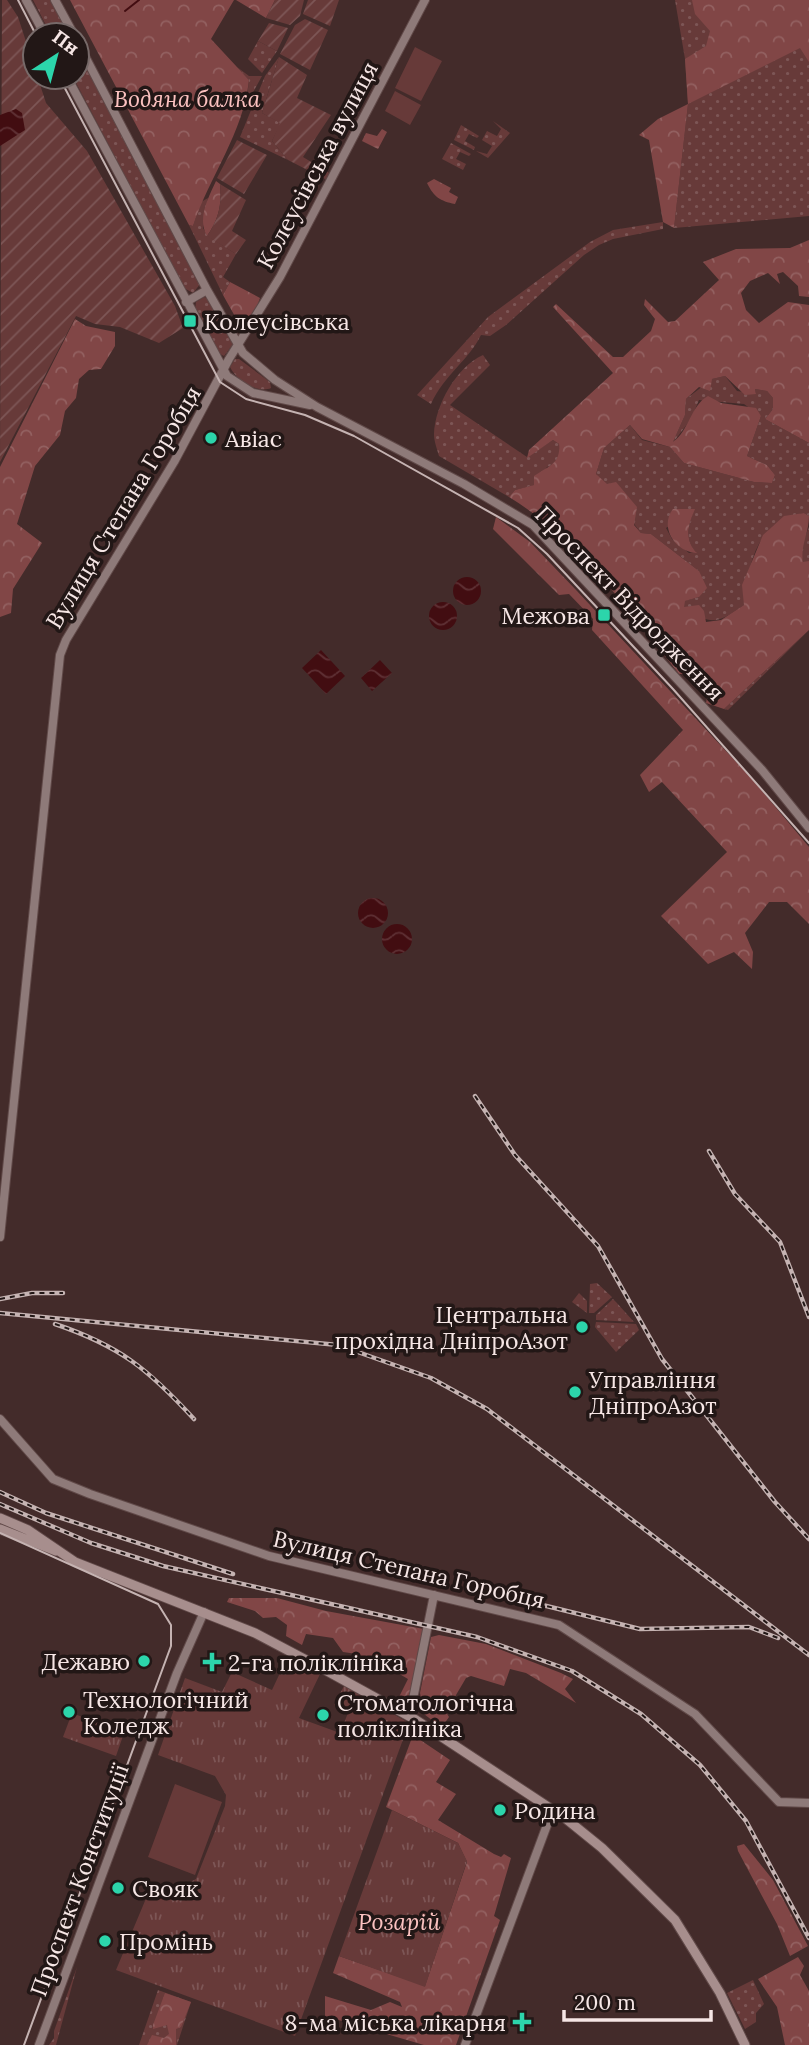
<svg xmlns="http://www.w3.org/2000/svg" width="809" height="2045" font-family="Lora,serif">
<defs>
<pattern id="grass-dots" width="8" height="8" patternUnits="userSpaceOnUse" patternTransform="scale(1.75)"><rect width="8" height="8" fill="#673a39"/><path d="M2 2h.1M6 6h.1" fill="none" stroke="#7d5656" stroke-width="1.8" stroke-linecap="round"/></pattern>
<pattern id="forest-crowns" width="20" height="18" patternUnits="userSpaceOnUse" patternTransform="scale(1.75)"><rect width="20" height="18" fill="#814646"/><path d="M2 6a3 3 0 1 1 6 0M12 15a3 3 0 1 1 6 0" fill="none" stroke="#936161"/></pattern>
<pattern id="park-tufts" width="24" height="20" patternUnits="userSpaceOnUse" patternTransform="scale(1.75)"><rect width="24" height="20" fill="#673a39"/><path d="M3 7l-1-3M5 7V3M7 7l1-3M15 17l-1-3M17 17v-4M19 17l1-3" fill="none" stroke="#7d5656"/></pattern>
<pattern id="garden-furrows" width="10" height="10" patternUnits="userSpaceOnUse" patternTransform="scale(1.75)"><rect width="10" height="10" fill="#673a39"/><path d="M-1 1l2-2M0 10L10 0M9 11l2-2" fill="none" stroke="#7d5656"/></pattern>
<pattern id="water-waves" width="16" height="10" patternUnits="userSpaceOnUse" patternTransform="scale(1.75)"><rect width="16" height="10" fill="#420d11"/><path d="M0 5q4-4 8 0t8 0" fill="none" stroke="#5e3034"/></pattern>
</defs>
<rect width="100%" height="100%" fill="#432b2a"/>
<path fill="url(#grass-dots)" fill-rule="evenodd" d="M33,0H53L71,35H51Z
M675,0H809V216L674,228L688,104L685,59Z
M258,41L277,51L262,73L248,59Z
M77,46L201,283L193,293L184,288L73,77H77Z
M279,57L262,113L281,123L272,141L288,160L240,137L265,76Z
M237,67L249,76H262L246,105L249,80Z
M493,121L510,133L488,158L476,151L487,154L492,146L482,140L487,131L497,136L501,129Z
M461,125L479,136L477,138L469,134L465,141L475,147L474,150L454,140Z
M451,143L471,154L469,156L460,152L456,159L466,164L463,170L442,159Z
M208,198L203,228L208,236L236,254L223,277L230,282L223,295L189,225L193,226L201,202Z
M663,222V229L613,239L599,245L584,255L506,325L490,336L481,335C469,360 444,375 431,404L417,395L488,317L590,242L613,230Z
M204,297L209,299L233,344L224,356L218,353L195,310L196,302Z
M483,355L490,365L450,405L527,457L553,440L559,444L560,454L555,464L547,467L535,485L515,490L509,497L439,456C437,449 434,441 434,434C435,406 456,367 483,355Z
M235,359H239L270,382L271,388C258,394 236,380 230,367Z
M725,376L737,391L756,394L755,389L767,391L773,398V409L765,419L809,443V516L804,513C757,520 748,563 744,605C716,624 713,626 684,607V601L699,597V571L651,534L641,533L596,474L604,448L630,425L642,440L670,447L684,463L754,482L772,483L775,475L767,465L747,456L761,416L744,404L699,400L691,419L672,444L685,415L686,399L712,379ZM694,509C689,524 684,540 696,552L689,553L672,539L666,528Z
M809,527V562H803L800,549Z
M809,630L728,710L724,709Z
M597,1283L612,1297L594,1313H589L590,1284Z
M579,1293L587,1301V1313L572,1302Z
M613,1299L616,1302L634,1322L596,1320V1315Z
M596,1322L636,1324L639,1330L616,1352L595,1327Z
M77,1967L56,2045H49L54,2038V2031Z
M753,1980L764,2004L756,2013V2022L745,2029L727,1993Z
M158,1990L191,2002L177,2045H139Z"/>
<path fill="url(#forest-crowns)" d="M70,0H234L211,39L249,80C243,134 210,175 193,226L189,225Z
M236,0H275L266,18Z
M692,0H809V62L800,48L688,104L674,228L663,222L649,140L639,135L658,119L688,104L685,59L706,46L710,31L695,14Z
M382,129L387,132L378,149L362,141L366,133L377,136Z
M434,179L451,188L449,192L458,197L455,204C440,201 434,197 427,183Z
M216,181L220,184C222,204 219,219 207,236C197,219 208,198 216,181Z
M809,240V297L799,296L798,286L783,272L777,274L780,284L768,273L750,281L741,293L746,310L759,323L788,302L809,305V443L765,419L773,409V398L767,391L755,389L756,394L745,395L725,376L712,379L710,391L699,387L686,399L685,415L673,442C689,431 691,405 708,396L721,403L756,408L761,416L747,456L767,465L775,475L772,483L754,482L684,463L670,447L642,439L630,425L604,448L596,474L607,484L616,482L637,507L634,525L641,533L651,534L699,571L707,588L699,597L685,601L684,607L699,605L704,611L706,622L721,620L744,605L742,585L763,535L784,516L804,513L809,516C809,534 800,545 803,562L809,561V630L724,709L706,703L710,684C700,672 694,674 679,674C629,611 578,539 509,497L515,490L534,485V476C548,466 561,464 559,444L553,440L527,458L529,450L613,373L553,307L556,304L613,357H623L651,331L655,319L644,305L645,299L668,322L675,321L719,280L703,262L736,249L790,248Z
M230,282L260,298L254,315L247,323L242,317L237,320L223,295Z
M75,319L86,326L115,332V346L101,369L89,370L79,379L76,398L65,411L60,435L35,466L17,524L42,543L13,589L11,613L0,617V467Z
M673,509H695C688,525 684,540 697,553C675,552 659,527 673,509Z
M496,517L530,542L577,591L752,779L809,847V924L787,902H769L745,933L753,952L752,969L734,952L708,964L661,916L727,852L662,782L649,792L640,775L683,730L592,630L593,619L569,594L559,595L493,529Z
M229,1598H277L326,1611L424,1629L412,1695L409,1699L399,1697L408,1679L396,1672L405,1662L379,1655L371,1666L357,1660V1654L343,1652L333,1638L306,1634L302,1645L286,1636L287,1625L276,1617L263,1618L255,1611L227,1602Z
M439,1635L486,1644L561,1673L573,1679L565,1689L576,1703L526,1673L510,1669L504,1686L471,1676L466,1678L446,1712L449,1717L444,1724L433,1721L424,1714L420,1693L431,1637Z
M413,1735L450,1760L436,1782L456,1794L438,1820L494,1854L501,1857L504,1854L511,1858L494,1916L500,1920L456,2045H424L325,2016V1996L371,2010L390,2002L402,2007L400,2002L333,1973L339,1956L425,1986L467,1862L458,1843L386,1807Z
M744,1844L773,1880L808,1946L790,1956L777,1924L738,1851L737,1846Z
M798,1957L804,1966L800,1975L809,1991V2045H785L777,2007L758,1979Z
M165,1993L191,2002L181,2027L176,2029V2045H147L152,2035L164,2038L169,2034L167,2025L153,2029V2025Z"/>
<path fill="url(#park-tufts)" d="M287,1658L320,1674L299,1718L340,1733L348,1713L334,1705L344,1686L409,1723L295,2036L116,1970L150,1889H177L196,1879L225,1806L226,1795L215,1776L158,1755L185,1678L222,1692L232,1672L272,1690Z
M72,1713L124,1733L116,1756L63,1737Z
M392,1810L458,1843L467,1861L425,1987L339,1956Z"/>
<path fill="url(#garden-furrows)" d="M2,0H7L18,17L46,103L87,151L175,306L183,328L159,343L120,327L95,324L76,316L0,462Z
M275,0H304L300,16L290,25L266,18Z
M308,0H339L330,26L303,14Z
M305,19L328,30L310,70L280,54L295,25Z
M269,23L288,28L277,51L258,41Z
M279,57L307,75L297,98L331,115L303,157L331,174L327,180L288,160L272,141L280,123L262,113Z
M237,140L267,155L244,194L217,178Z
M220,184L246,200L232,231L246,240L236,254L207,236C219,219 222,204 220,184Z"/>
<path fill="#673a39" d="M415,47L442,61L421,101L395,88Z
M395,91L421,105L410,125L385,111Z
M175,1784L222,1802L195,1875L148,1857Z"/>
<path fill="url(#water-waves)" d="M16,109L22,113L25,130L0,146V115Z
M453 591a14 14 0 1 1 28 0a14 14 0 1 1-28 0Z
M429 616a14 14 0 1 1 28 0a14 14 0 1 1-28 0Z
M321,650L345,676L326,694L302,668Z
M380,660L392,673L372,691L361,678Z
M358 913a15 15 0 1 1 30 0a15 15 0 1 1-30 0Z
M382 939a15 15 0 1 1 30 0a15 15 0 1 1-30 0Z"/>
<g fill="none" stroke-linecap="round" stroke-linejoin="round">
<path stroke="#420d11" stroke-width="2" d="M125,11L139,0"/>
<defs>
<path id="secondary" d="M26,0L45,35
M55,0L74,35
M77,41L207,290L243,353L275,380L317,407L464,484L533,525L762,770L809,828
M67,77L227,376L253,393L310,405
M186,302L207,290
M0,1237L60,655L66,640L174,462L229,359L280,277L425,0
M0,1419L53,1479L90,1494L269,1556L559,1625L695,1714L779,1802L809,1803
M405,1714L413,1699L434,1595
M39,2045L177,1673L204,1612
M465,2045L553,1809"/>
<path id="primary" d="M0,1518L28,1530L75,1562L255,1633L327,1671L416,1720L565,1818L602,1848L675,1920L720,1993L745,2045
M0,1529L56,1551"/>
</defs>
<use href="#secondary" stroke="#604948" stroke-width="10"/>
<use href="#primary" stroke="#604948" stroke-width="11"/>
<use href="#secondary" stroke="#8e7a79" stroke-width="8"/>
<use href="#primary" stroke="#a78e8d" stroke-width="9"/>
<path stroke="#c5b3b2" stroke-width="2" d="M18,0L36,35
M59,77L220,382L246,399L305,415L354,436L518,528L547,554L673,689L809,843
M0,1533L158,1604L171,1625V1646L24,2045"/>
<defs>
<path id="rail" d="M475,1096L515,1155L598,1246L662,1359L775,1502L809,1539
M709,1151L735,1194L780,1242L809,1317
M0,1299L32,1293H63
M0,1313L338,1345L431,1378L487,1409L809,1655
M55,1324C120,1346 148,1369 194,1419
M0,1492L46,1513L233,1574
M0,1504L91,1543L163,1566L477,1637L572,1671L641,1714L700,1765L746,1821L809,1938
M518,1599L640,1629L749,1627L778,1638"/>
</defs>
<use href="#rail" stroke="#c5b3b2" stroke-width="4.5"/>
<use href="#rail" stroke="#221716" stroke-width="2" stroke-dasharray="5" stroke-linecap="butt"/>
</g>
<g fill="#2cd5ab" stroke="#221716" stroke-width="2.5">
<rect x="183" y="314" width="14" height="14" rx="3.5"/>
<circle cx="211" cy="438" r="7"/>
<rect x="597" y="608" width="14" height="14" rx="3.5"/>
<circle cx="582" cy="1327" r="7"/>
<circle cx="575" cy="1392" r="7"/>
<circle cx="144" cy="1661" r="7"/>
<path d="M208.5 1651.5h7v7h7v7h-7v7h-7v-7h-7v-7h7z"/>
<circle cx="69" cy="1712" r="7"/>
<circle cx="323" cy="1715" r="7"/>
<circle cx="500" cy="1810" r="7"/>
<circle cx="118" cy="1888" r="7"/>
<circle cx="105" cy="1941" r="7"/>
<path d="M518.5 2011.5h7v7h7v7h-7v7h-7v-7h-7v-7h7z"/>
</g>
<g text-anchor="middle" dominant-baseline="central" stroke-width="7" stroke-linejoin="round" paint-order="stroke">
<g font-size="23" font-style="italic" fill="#fcc2c0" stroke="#221716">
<text x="187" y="98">Водяна балка</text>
<text x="399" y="1921">Розарій</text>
</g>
<g font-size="23" fill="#f6e6e5" stroke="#221716">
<text transform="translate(317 165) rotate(-62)">Колеусівська вулиця</text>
<text transform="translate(123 507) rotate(-59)">Вулиця Степана Горобця</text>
<text transform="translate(630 603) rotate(46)">Проспект Відродження</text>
<text transform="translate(409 1569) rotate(13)">Вулиця Степана Горобця</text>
<text transform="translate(79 1880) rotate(-70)">Проспект Конституції</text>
</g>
<g font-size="23" fill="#f6e6e5" stroke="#221716" text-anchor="start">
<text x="204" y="321">Колеусівська</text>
<text x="225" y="438">Авіас</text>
<text x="590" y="615" text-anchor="end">Межова</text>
<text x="568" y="1314" text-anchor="end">Центральна<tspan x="568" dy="26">прохідна ДніпроАзот</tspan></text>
<text x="589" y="1379">Управління<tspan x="589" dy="26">ДніпроАзот</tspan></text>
<text x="130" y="1661" text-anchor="end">Дежавю</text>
<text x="228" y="1662">2-га поліклініка</text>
<text x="83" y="1699">Технологічний<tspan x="83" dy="26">Коледж</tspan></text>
<text x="337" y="1702">Стоматологічна<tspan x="337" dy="26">поліклініка</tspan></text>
<text x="514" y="1810">Родина</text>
<text x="132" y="1888">Свояк</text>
<text x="119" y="1941">Промінь</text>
<text x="506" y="2022" text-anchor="end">8-ма міська лікарня</text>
</g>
</g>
<g transform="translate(56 56) rotate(36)"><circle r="33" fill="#221716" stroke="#776a69" stroke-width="2"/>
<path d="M0-5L12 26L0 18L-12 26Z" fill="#2cd5ab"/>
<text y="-10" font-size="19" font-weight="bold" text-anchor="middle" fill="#f6e6e5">Пн</text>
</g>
<path d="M564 2010v10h147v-10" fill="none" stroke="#f6e6e5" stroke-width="3.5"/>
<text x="574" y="2010" font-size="21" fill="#f6e6e5" stroke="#221716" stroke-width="5" paint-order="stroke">200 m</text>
</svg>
